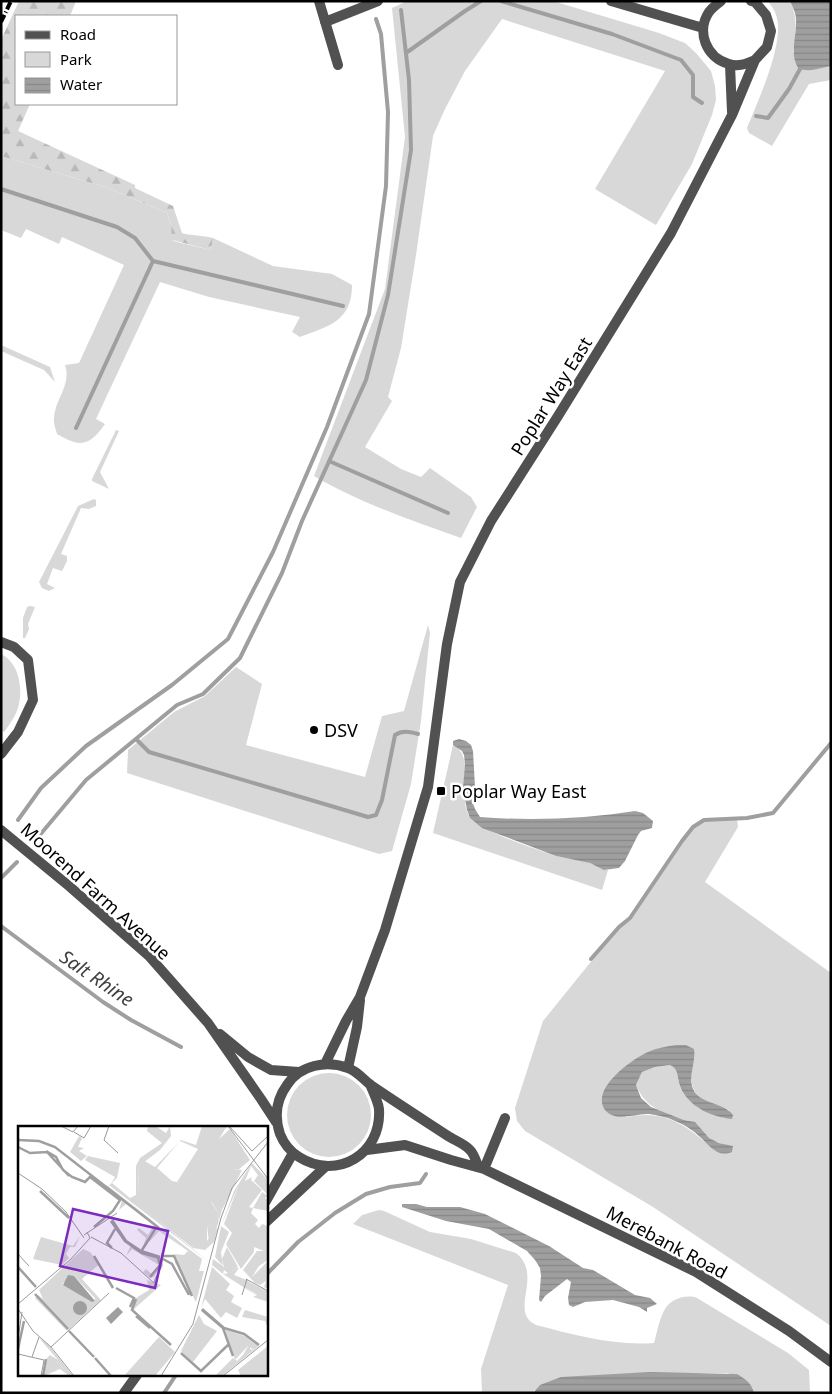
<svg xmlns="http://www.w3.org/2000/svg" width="832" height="1394" font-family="'Noto Sans',sans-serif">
<defs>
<pattern id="forest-firs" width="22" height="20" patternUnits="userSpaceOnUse" patternTransform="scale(1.25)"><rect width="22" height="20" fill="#d8d8d8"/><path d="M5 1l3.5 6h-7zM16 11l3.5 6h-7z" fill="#b8b8b8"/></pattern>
<pattern id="water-rules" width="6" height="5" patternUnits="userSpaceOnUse" patternTransform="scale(1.25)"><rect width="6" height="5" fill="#9f9f9f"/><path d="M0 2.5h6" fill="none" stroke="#878787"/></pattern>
</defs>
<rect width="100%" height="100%" fill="#fff"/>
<path fill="#d8d8d8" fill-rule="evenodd" d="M407,1H553L659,33L685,43L696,53L711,71L715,86L716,100L712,115L692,164L656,225L595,189L665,71L502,19L465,71L445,109L433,136L416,255L401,348L388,397L392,401L365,447L401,469L421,477L430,468L471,497L477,507L461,538C411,520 360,503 314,476L385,289L405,137L392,8Z
M768,1H790C798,18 796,34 793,52L809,70L831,66V80L809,84L772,146L749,133L747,128C757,103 786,41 776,15C775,10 771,6 768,1Z
M1,156L108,188L167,213L171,224L173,241L211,250L213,238L273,266L332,274L352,285C352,321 329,326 300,337L292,332L300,317L209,297L160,282L96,419L105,424C90,446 80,448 57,434C56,429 53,424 54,419C54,400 72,385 65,365L79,363L124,265L62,237L59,244L26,229L21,238L1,230Z
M1,345L50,367L55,382L44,370L1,351Z
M116,430L119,431L100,472L109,489L92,481V479Z
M94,499L96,500V506L89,509L81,508L61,554L67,556V561L62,571L53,568L47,584L55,588L49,591L42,588L39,582L78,506Z
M30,606L35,607L28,624L29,629L25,638H23V618L27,607Z
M428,625L430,633L421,721L411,784L392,851L379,854L127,773L128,750L174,712L205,696L236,667L262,684L246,745L365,777L382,716L404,711Z
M1,654C18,662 23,686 19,704C17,714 10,724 4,732L1,730Z
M453,745C476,756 457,795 469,816C478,831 539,850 556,856C567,859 579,859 590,863C597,865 602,870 608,870L602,890L433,833Z
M737,818L738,827L705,882L831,973V1326L653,1207L525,1131L517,1121L515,1108L543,1021L619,927L631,918C646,896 682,832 703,821C711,817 727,819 737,818ZM657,1049L692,1068C688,1100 705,1100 729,1110L725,1118C708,1114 689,1106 681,1089C677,1080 680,1070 670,1065L655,1067L642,1072L636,1085C647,1110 661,1110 684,1120C697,1121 699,1132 709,1138C715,1142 724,1144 731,1146L715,1151C687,1125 665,1109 626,1117L607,1085C622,1070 637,1056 657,1049Z
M287 1115a42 42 0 1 1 84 0a42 42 0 1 1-84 0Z
M379,1210L384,1211L430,1232L471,1239L516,1253C544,1275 508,1312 536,1325C575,1335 614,1346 654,1343C657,1333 659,1319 665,1309C671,1299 686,1294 697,1298L788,1353L809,1370L810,1393H754L752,1387L728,1373H634L534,1390L533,1393H482L481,1369L508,1285L353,1224L362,1215Z"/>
<path fill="url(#forest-firs)" d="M19,1H76L70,16H16V104H30L18,131L135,185V188L173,206L182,233C192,236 202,235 213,238L211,250L172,240L171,224L167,213L108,188L1,156V40Z"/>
<path fill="url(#water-rules)" d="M790,1H831V66C820,68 808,73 798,68C789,52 797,37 796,20C796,13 793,8 790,1Z
M459,739L466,741L471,745L473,751L475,787L472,800L475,809L480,817C529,821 586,819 635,811L643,813L653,821L652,828L641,831L638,835L625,861L619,868L604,870L590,863L556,856L482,828L470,818L467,810L463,788L465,765L464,755L462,751L453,745V741Z
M677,1045H686L694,1049C696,1061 689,1074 692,1086C697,1105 723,1101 733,1115L732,1119C711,1117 687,1106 680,1086C677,1078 679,1069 670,1065L655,1067L642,1072L636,1085L641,1098L651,1107L684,1120L695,1122L709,1138L719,1143L733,1146L732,1152C717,1158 710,1146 700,1137C693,1130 683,1124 675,1121C667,1117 657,1115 649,1114C635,1113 616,1123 605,1110C590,1089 632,1059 648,1052C657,1048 667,1046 677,1045Z
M402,1204H416L427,1207H460L485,1214L549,1246L583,1268L593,1270L635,1295L650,1298L657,1304L647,1308V1312L639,1307L613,1300L585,1302L573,1307L569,1305L568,1298L571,1282L567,1279L545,1296L541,1302L539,1300L541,1276L540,1268L535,1260L527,1251L489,1229L446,1221L402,1207Z
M650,1372L737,1374C745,1379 752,1383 754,1393H533L540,1385L561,1377Z"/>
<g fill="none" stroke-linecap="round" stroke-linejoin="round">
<path stroke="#9f9f9f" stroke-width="4" d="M501,1L612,34L681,60L693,75V97L702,103
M406,53L465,11L481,1
M756,116L768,118L789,89L800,69
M1,189L117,227L135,238L153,261L343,306
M76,428L153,261
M329,461L448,513
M136,739L149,752L368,817L376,815L382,800L395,735C403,730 410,732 418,734
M18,820L41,788L86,746L172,685L228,639L273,552L327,427L369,314L386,186L388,112L381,34L376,19
M39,836L86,780L177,705L203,694L240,658L282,573L302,521L366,380L388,295L411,150L409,80L401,10
M1,878L17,862
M1,926L103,1002L131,1020L181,1047
M591,959L619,927L630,918L682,841L693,827L704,820L747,818L773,813L831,743
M266,1275L298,1242L335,1213L366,1194L390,1187L420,1183L426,1174
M164,1393L176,1375"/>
<path stroke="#515151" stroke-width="10" d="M319,1L338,65
M611,1L703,28
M721,1C717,4 712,8 709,12C696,31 706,58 729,64C738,67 746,64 755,60
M325,22L378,1
M730,65L732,112
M1,642L14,647L28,660L33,700L18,732L1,754
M1,830L69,886L149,956L208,1023L261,1099L276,1122
M220,1034L248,1057L271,1070L299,1072
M325,1064L346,1021L360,997L385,930L428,787L447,644L460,582L491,521L558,416L671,233L732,115L755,60L767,47L771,31L766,15L755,2L751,1
M348,1068L357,1027L360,1000
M370,1084C373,1092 378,1101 379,1109C382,1154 337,1181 299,1157C291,1152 284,1144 280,1134C274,1116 276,1100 287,1085C300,1065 326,1060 348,1068C357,1071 364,1080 372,1086C397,1103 422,1119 448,1136C454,1140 465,1144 470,1150C474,1154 476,1161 478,1166
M367,1150L405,1145L451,1160L484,1169L696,1272L789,1331L831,1362
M484,1169L505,1118
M266,1201L293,1153
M266,1222L325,1167
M124,1393L137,1375"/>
<path stroke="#000" stroke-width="4" stroke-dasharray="8 2.5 1 2.5" stroke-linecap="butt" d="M1,22L11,1"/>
</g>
<g fill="#000" stroke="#fff" stroke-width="2">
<circle cx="314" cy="730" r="5"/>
<rect x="436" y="786" width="10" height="10" rx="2.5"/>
</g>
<g text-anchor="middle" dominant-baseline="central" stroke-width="5" stroke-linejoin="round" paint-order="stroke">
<g font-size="18" fill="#000" stroke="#fff">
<text transform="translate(551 396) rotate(-58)">Poplar Way East</text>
<text transform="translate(96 891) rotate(42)">Moorend Farm Avenue</text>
<text transform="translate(667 1242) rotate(28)">Merebank Road</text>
</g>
<g font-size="18" fill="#000" stroke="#fff" text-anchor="start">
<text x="324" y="730">DSV</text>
<text x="451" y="791">Poplar Way East</text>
</g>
<g font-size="19" font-style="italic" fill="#404040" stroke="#fff">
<text transform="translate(97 978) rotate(34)">Salt Rhine</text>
</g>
</g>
<g transform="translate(18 1126)">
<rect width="250" height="250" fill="#fff"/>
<path d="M184,0H209L201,13L212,3L232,34L220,44L213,43L224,44L204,84L193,76L201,88L200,98L189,99V115L200,101L196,116L187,124L175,122L115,75L120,71L121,40L125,34L137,41L163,14L178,19ZM162,15L180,23L159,56L154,55L139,42ZM61,10L64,12L60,21L66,22L61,25L69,30L63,35L52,26ZM70,30L102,37L99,52L93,58L97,51L67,34ZM234,37L250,54V69L236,55L240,49L233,40L227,55L234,51L233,54L244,64L231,81L235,82L244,66L250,70L247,72L250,74V85L235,82L233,87L240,94L237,98L241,102L244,98L250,100V134L241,140L234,151L250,135V163L246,161L248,155L242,159L237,157L225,144L239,125H246L236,121V126L223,143L208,118L214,107L206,98L221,58L203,100L216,65ZM136,99L144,102L139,103L124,124L128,112L119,104L121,102L130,109ZM62,110L57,121H52L48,128L51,132L44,139L15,133L23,111L55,120ZM113,119L124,127L143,132L144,138L136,151L132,152L125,146L128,143L135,149L141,139L114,123L108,130ZM209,121L220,141L211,148L206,144L205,148L194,139L195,133L206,141L204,133ZM65,123L72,126L83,140H79L64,153L83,174L49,205L17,172L20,169L25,173L21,164ZM56,150L77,172L76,176L44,158ZM175,126L184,133L181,145H186L178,176L157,136ZM194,141L212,158L208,164L216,170L213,176L224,182L219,192L208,186L203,192L187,173L183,182ZM129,154L143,159L116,183L117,187L113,182L118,172L131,164ZM229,155L249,165L250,176L235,171L239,169L229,162ZM227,184L250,191V203L247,195L224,191ZM181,189L186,198L199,205L175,236L163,225ZM207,203L226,210L241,220L236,224L230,220L217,234ZM141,211L157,226L137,250H106ZM21,212L29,217L55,250H51L40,236L25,250L29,232L32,229L40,234ZM250,220V250H223L220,244Z" fill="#d8d8d8" fill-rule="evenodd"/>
<path d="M130,0L139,1L148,7L152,0L153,10L142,24L121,40L120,71L116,75L191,136L91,59L94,57L112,72L118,69V40L122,32L144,17L129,5ZM86,59L90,60L140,99L108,78L101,84L104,74ZM193,75L204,84L196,111L191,117L189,99L200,97L201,88ZM203,100L211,106L203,126L205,140L197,131ZM144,102L172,124L175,126L157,138V128L166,129L170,125L141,105L133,114L130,116L140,103ZM219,142H221L216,149L234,156L229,155V162L239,170L205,148L212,147ZM232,217V223L236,224L204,250H197L215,232L219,235L225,229ZM40,236L51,250L42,243L26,250L29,239L32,242Z" fill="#d8d8d8"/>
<path d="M23,114L31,115L27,132L20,129ZM32,115L40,117L36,134L30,132Z" fill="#d8d8d8"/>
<path d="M50,149L56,150L77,175L74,176L45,159ZM55 182a7 7 0 1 1 14 0a7 7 0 1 1-14 0ZM100,181L105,186L93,198L88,192Z" fill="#9f9f9f"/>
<path fill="none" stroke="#9f9f9f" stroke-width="2.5" d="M0,14L21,15L37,21L141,102M0,21L12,27L29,26L51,50M28,25L38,31L45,44L54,51L67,56L72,51L102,74L95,85L76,101M22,65L51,92M94,94L108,115L123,125L142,131M93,95L107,115L124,127L142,132M94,122L89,117L97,103M124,124L138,102M76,130L95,162M145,130H156L174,170M145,133L154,138L171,169M0,141L18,161M132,151L142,139L140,132M98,162L116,172L112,181M17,168L50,203M118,173L114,184L153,219M184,183L206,202L226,208L241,219M184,184L205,202L215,230M118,190L132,202M51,205L76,231M0,223L6,195M163,227L183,245L211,218M77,232L93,250M25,250L28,233"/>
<path fill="none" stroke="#999" stroke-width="1" d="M43,0L55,6L60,0M91,0L86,14L100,27M210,0L250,53M212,1L234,25L250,10M56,6L66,12L73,0M0,47L24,63L48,86L66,112M66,109L99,87M73,111L103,127L136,157L137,153M0,128L11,140M137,153L144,140V127M228,153L250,165M224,169L229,153M0,178L53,133L72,112L69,106M0,183L15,205L33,221L56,250M0,213L4,186M33,221L91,167M0,228L26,234L23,250M14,231L21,211M143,250L175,198L203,92L214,62L250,16M205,250L250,214"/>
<path fill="#7b2cbf" fill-opacity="0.15" stroke="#7b2cbf" stroke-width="2.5" d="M55,83L150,105L137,162L42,140Z"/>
<rect width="250" height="250" fill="none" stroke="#000" stroke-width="2.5"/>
</g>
<rect width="832" height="1394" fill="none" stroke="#000000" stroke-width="5"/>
<rect x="15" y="15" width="162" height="90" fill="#ffffff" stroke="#999999"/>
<rect x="25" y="31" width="25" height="8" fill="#515151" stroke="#999999"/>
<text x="60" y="40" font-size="15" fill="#000000">Road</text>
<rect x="25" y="52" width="25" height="15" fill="#d8d8d8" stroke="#999999"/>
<text x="60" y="65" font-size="15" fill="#000000">Park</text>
<rect x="25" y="78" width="25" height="15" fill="url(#water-rules)" stroke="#999999"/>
<text x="60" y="90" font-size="15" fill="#000000">Water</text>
</svg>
